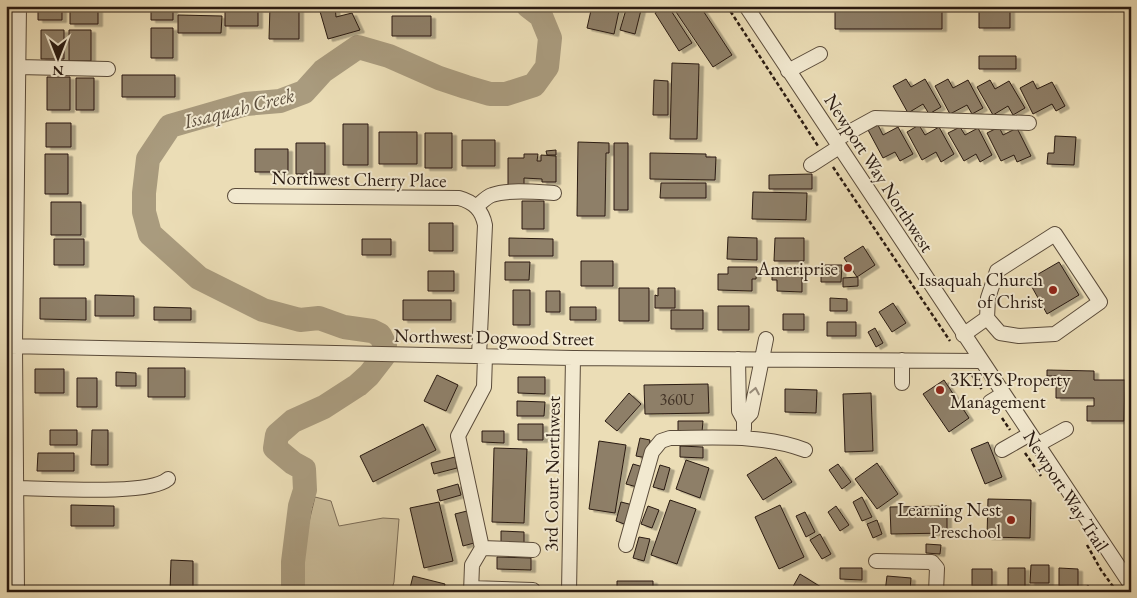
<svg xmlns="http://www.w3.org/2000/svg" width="1137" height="598" font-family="'EB Garamond',serif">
<defs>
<filter id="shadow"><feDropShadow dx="4.5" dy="2.5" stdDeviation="0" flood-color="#0004"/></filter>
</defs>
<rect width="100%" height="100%" fill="#ebddb6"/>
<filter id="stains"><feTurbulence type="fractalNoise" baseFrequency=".004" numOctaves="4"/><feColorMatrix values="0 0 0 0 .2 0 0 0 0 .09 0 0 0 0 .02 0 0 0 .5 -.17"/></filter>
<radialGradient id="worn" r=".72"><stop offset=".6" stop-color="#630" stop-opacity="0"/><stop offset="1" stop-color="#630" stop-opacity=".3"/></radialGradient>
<path fill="#cabc9a" stroke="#7a6b56" d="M315,497L331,501L339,526L383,518L399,519L394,582L391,592H303C298,560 308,527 315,497Z"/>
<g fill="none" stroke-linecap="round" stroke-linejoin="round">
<path stroke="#a99b7e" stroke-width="24" d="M293,592V562L300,506L305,490L304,469L293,463L275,448L277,435L293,421L324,407L358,385L369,375L383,357L385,345L380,335L372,331L344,327L319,318L300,320L263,310L199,278L150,234L144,212V193L148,159L170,126L246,104L280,101L304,92L323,71L358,47L389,56L439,78L466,87L490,94H506L534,85L547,67L550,38L541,16L528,6"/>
</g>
<path fill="#8e7f67" stroke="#291a11" filter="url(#shadow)" d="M38,6H62V20H38Z
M151,6H173V20H151Z
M270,6H299V39H269Z
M325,6H335L336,17L352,13L360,30L328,39L319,8Z
M592,6H620L614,34L587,28Z
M627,6H642L635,34L620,30Z
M665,6H668L692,43L679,51L655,13Z
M679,6H700L732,55L713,67L674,9Z
M835,6H942V29H835Z
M979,6H1010V28H979Z
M70,9H98V24H70Z
M225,9L258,10V26H225Z
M178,15L222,16L221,33H178Z
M392,16H431V36H392Z
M151,28H173V58H151Z
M41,30H64V59H41Z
M69,30H91V61H69Z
M979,56H1016V69H979Z
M672,63L699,64L697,139H670Z
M122,75H175V97H122Z
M47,77H70V110H47Z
M76,78H94V110H76Z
M906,79L911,87L925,79L941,107L929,114L923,104L908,113L893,86Z
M948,79L953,88L968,80L983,108L972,114L967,105L950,114L935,86Z
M654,80L668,81V115H653Z
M990,80L995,89L1009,81L1025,108L1013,115L1008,106L993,115L977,87Z
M1033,81L1037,89L1052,82L1065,106L1056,111L1052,104L1033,114L1020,88Z
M46,123H71V147H46Z
M343,124H368V165H343Z
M878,125L883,135L898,127L913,154L900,161L895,152L883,158L868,130Z
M919,125L925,135L939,127L954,154L941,162L936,152L922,160L907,132Z
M960,127L965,135L978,128L992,155L980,162L976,154L964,161L948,133Z
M999,127L1003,135L1017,128L1031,156L1017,162L1014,155L1001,161L987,133Z
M379,132H417V164H379Z
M425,133H452V168H425Z
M1055,136L1076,137L1074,165L1047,164L1048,153H1054Z
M462,140H495V166H462Z
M578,142L609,143V153H606L605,216H577Z
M296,143H325V174H296Z
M614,143H628V210H614Z
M255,149H288V172H255Z
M556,150V155H547L546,151Z
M650,153L706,154V157H716L715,180L650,179Z
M45,154H68V194H45Z
M524,154H538L537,161H541V155L556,156V182H542V179L524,178V186H508V158H524Z
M812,174V189H769V175Z
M661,183H706V198H660Z
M753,192L807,193L806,220L752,219Z
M522,201H544V229H522Z
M51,202H81V235H51Z
M429,223H453V251H429Z
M728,237L757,238V260L727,259Z
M509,238L553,239V256H509Z
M775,238H804V261H774Z
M54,239H84V265H54Z
M362,239H391V255H362Z
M863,246L875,265L857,277L844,258Z
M581,261H613V286H581Z
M505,262H530L529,280H505Z
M1059,262L1079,295L1047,314L1028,280Z
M821,265H842L841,282H821Z
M728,267H757L756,279H752V291L718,290V274H728Z
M772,267L802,268V292L777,291V280H772Z
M428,271H454V291H428Z
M858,277V286L843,287V278Z
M619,288H649V321H619Z
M658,288H675V308H655V295L658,296Z
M513,290H530V325H513Z
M546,291H560V312H546Z
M95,295L134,296V316H95Z
M40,298H86V320L40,319Z
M830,298L847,299V311H830Z
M403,300H451V320H403Z
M893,303L906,323L892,332L879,312Z
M718,306H749V330H718Z
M154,307L191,308V320H154Z
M570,307H596V320H570Z
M671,310H703V329H671Z
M783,314H804V330H783Z
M827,322H856V336H827Z
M875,328L883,343L876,347L868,332Z
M148,368H185V397H148Z
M35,369H64V393H35Z
M1047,370L1094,371V380H1125L1124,421H1087V406H1094V398H1056V376H1047Z
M116,372L136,373V386H116Z
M437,375L458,385L446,411L424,401Z
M518,377H545V394L518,393Z
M77,378H97V407H77Z
M944,380L969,418L949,432L923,394Z
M708,384L709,413L645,414L644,385Z
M785,389L817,390L816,413L785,412Z
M629,393L641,404L617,431L605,421Z
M871,393L873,451L845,452L843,394Z
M517,401L545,402L544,416H517Z
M678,421H703L702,432L678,431Z
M423,424L436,450L373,482L360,456Z
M518,424H543V440H518Z
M50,430H77V445H50Z
M92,430H108V465H91Z
M482,431H504V443L482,442Z
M640,438L650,440L647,458L636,456Z
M599,441L626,445L615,513L589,509Z
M988,442L1002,477L985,484L971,449Z
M680,446L703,447V458L680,457Z
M494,448L527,449L524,523L492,522Z
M38,453H74V471H37Z
M455,457L457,468L434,474L431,463Z
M776,457L792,482L763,500L747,475Z
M686,460L709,468L700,498L676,489Z
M877,463L898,494L877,509L855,479Z
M633,464L643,467L637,487L626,484Z
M838,464L851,482L842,489L829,470Z
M660,465L670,468L664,490L653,487Z
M458,484L461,495L440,501L437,490Z
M862,497L872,517L862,521L853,502Z
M988,499L1031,500L1030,538L987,537Z
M670,500L696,509L677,564L651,555Z
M439,502L453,561L424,568L410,508Z
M621,502L633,505L627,525L616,521Z
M71,505L114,506V526H71Z
M780,505L804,557L779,569L755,517Z
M648,506L659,510L652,528L641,524Z
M836,506L849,525L840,531L828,512Z
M947,506V533L891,534L890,507Z
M467,511L474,543L463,546L455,514Z
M805,512L815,532L806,537L796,516Z
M877,520L882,534L873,538L867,524Z
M501,531L524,532V544L501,543Z
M820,534L831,554L822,559L810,540Z
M639,537L650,539L644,561L633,558Z
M926,544L941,545L940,554L926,553Z
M497,557L531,558V570L497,569Z
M171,560L193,561V591H170Z
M1031,565H1049V583H1030Z
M840,568H862V580L840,579Z
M1008,568H1025V587H1008Z
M1059,568L1078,569V587L1059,586Z
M972,569H992V586H972Z
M800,574L829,592H790Z
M413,576L445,584L443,592H409Z
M887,576L911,578L910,592H885Z
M617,581H653V592H617Z
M1088,585L1093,592H1080Z"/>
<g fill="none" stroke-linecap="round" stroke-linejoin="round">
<defs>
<path id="minor" d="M746,6L1131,585
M18,67L108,69
M788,71L820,54
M835,140L875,118L1029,123
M811,165L839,147
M235,196L459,198C474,202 482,210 485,225L479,356
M476,207C481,203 486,197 492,195C508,189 537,192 554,193
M963,335L987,318L1000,333L1019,336L1055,334L1100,302L1055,234L997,271L988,298L987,318
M6,346L573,358L981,361
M738,359L739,411L744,420V429
M902,360V383
M990,402L1003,394
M744,420L751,413L766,339
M1037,445L1066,429
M1002,450L1030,434
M17,488C47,488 148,496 168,479
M626,545L652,452L661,441L670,438C714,438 764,434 805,450
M482,548L533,550
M876,561L932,562L937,568L936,592
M471,588L533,590
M17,592L15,346L19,6
M471,592L472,565L482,548L458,436L484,387L485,356
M569,592L573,358"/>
</defs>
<use href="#minor" stroke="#5a4b3a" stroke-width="16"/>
<path stroke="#291a11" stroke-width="2.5" stroke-dasharray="4 2.5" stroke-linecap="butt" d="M727,6L818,146
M833,167L950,341
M972,375L983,391
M1002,418L1010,430
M1025,453L1041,476
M1087,545L1101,570L1117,592"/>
<use href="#minor" stroke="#f2e9d0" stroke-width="14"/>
</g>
<defs><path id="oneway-chevron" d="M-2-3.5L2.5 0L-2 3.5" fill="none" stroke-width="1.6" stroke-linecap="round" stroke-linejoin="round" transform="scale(1.25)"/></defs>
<use stroke="#988c7a" href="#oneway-chevron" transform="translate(755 391) rotate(-79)"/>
<g fill="#8f2418" stroke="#f2e9d0" stroke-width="2">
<circle cx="848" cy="268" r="5"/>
<circle cx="1053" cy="290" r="5"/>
<circle cx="940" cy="390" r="5"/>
<circle cx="1011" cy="520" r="5"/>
</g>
<g text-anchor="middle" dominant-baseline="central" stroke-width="4" stroke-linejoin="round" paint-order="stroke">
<g font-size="16" fill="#423326">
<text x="677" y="399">360U</text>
</g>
<g font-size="19" fill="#291a11" stroke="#f2e9d0">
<text transform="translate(879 173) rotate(57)">Newport Way Northwest</text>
<text transform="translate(359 179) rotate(1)">Northwest Cherry Place</text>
<text transform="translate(494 337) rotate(1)">Northwest Dogwood Street</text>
<text transform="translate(552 474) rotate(-89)">3rd Court Northwest</text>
<text transform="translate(1066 491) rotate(57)">Newport Way Trail</text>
</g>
<g font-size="19" fill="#291a11" stroke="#f2e9d0" text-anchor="end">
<text x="838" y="268">Ameriprise</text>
<text x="1043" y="279">Issaquah Church<tspan x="1043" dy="22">of Christ</tspan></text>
<text x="950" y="379" text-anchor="start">3KEYS Property<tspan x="950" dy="22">Management</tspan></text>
<text x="1001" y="509">Learning Nest<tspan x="1001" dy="22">Preschool</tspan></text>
</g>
<g font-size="20" font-style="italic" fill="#5c4e3d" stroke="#f2e9d0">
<text transform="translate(239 108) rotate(-14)">Issaquah Creek</text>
</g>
</g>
<rect width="1137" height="598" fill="none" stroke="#ebddb6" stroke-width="25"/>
<rect x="8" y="8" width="1122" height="583" fill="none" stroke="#291a11" stroke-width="2.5"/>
<rect x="12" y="12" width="1112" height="573" fill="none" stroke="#291a11"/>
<g transform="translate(58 58) rotate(180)" stroke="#f2e9d0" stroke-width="4" paint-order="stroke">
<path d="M0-4L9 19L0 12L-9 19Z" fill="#291a11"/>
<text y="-8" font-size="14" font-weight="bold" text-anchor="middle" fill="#291a11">N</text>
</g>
<rect width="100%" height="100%" filter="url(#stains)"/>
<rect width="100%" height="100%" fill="url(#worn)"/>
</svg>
